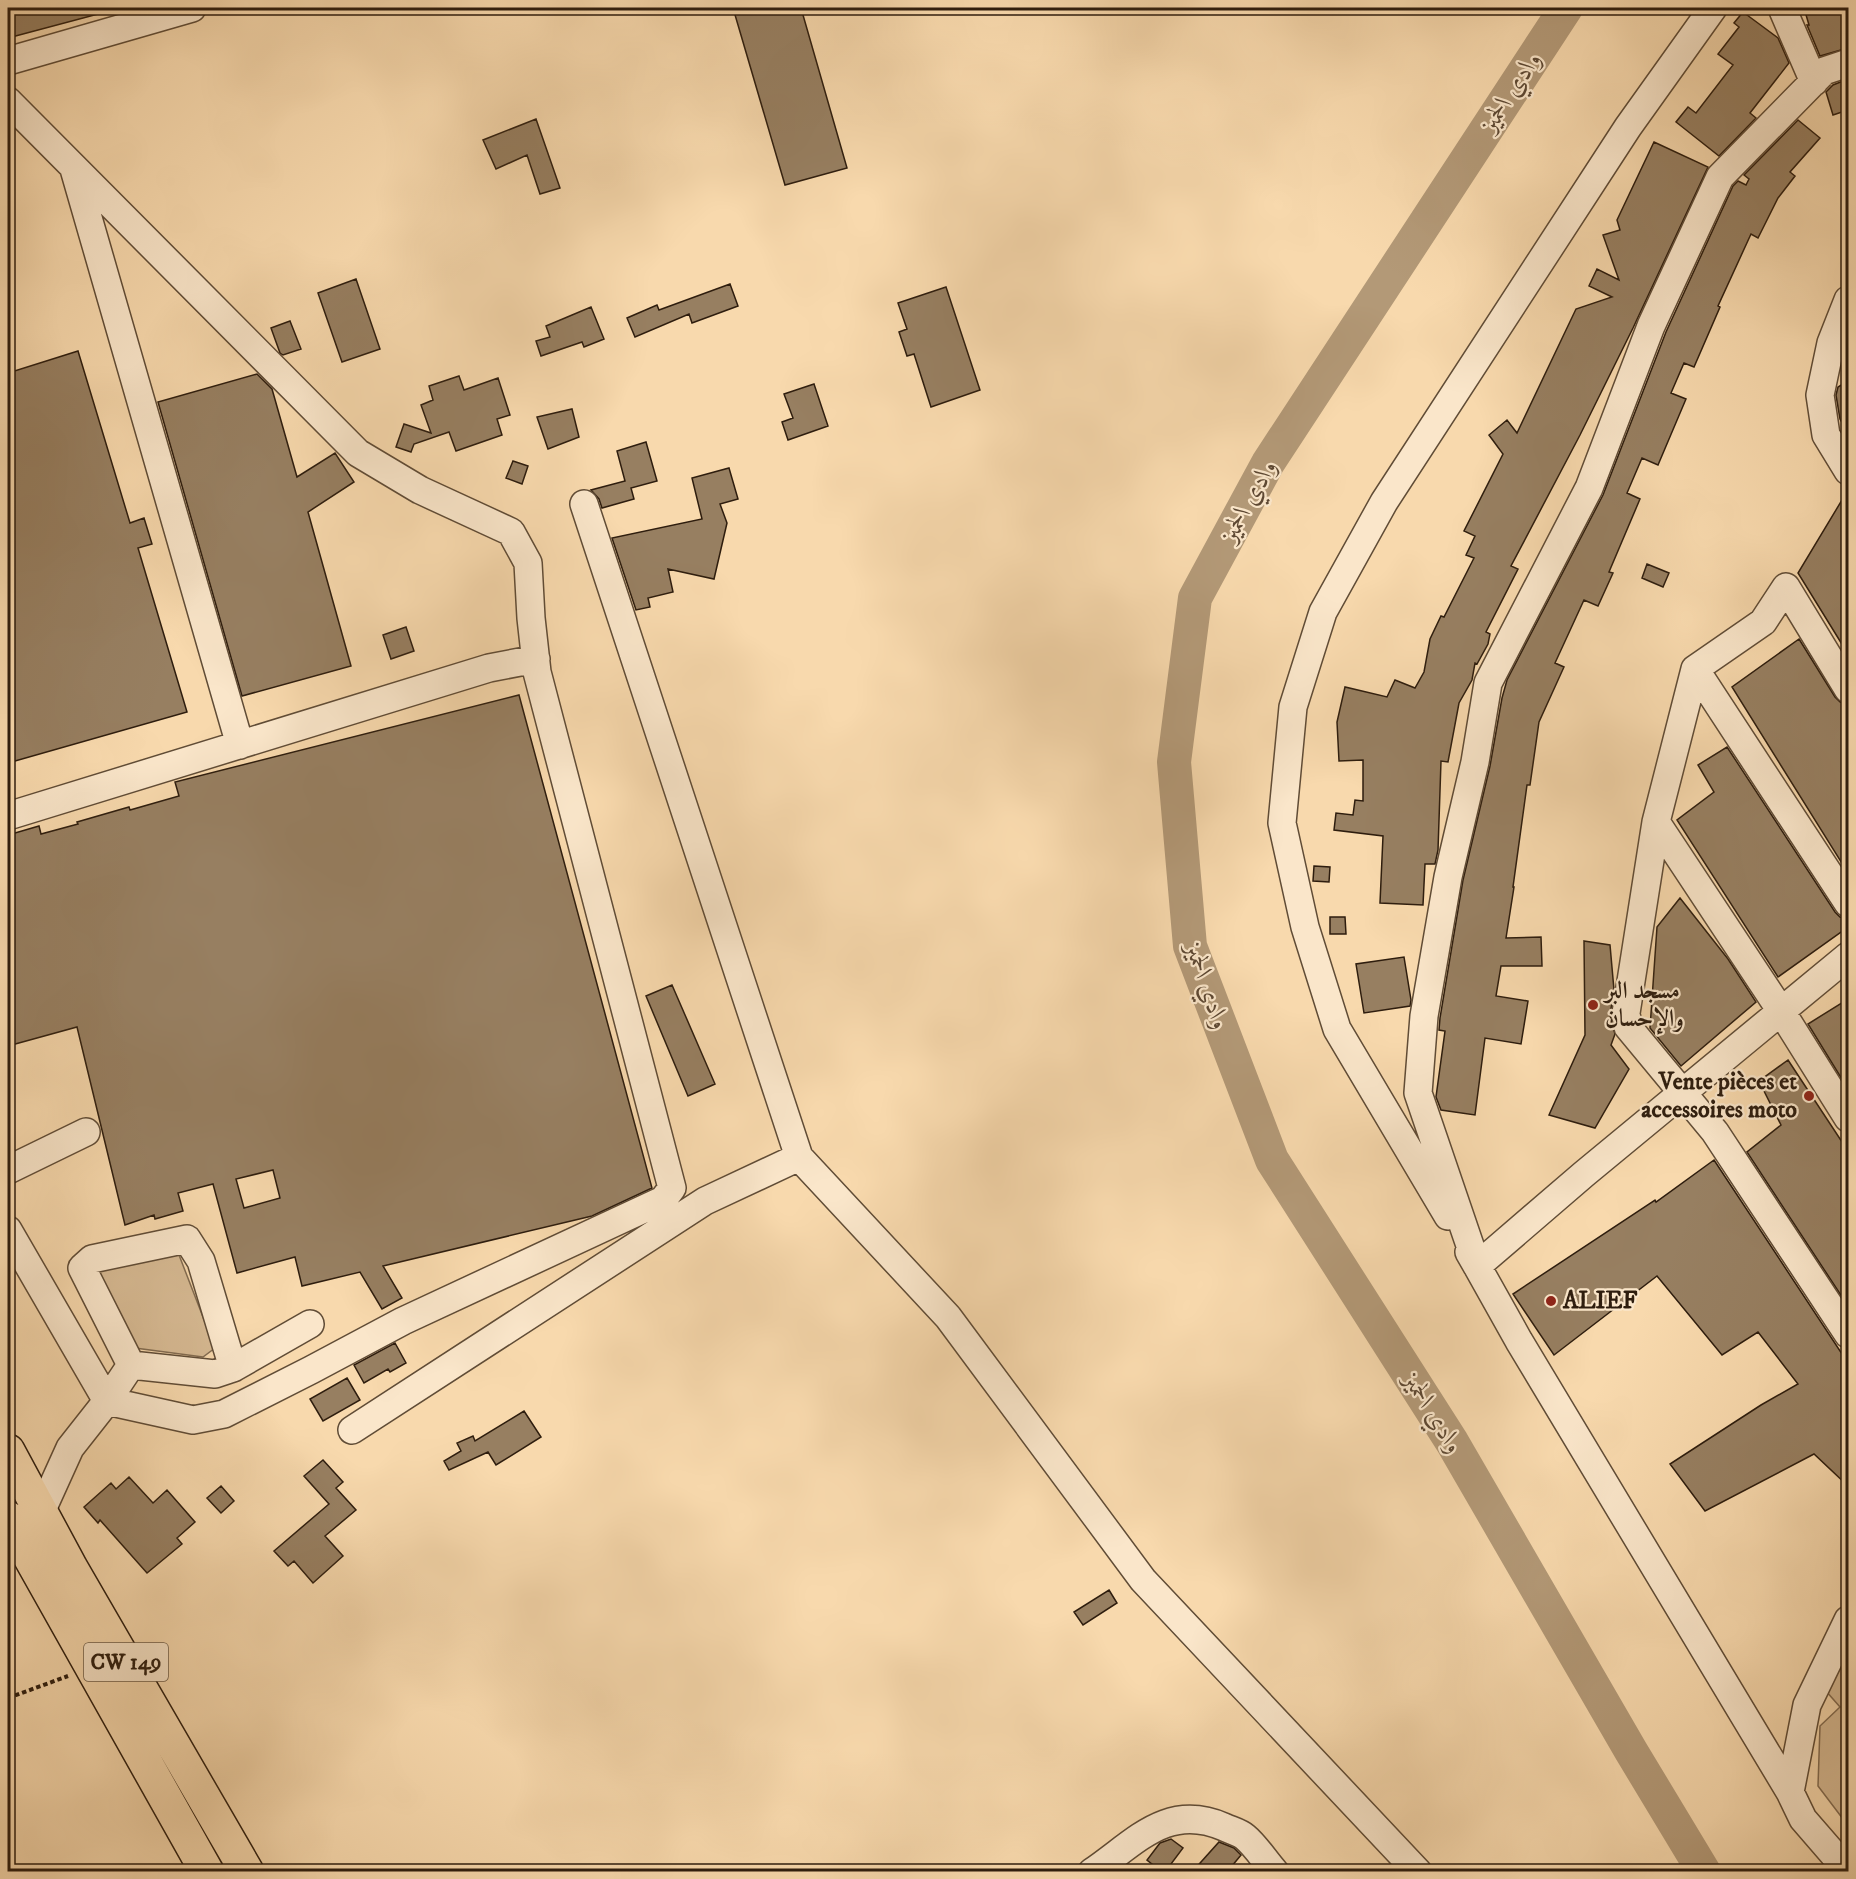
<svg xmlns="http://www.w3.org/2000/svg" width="1856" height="1879" font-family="'IM FELL DW Pica',Amiri,serif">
<rect width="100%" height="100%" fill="#f8d9ad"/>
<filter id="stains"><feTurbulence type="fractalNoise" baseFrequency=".00333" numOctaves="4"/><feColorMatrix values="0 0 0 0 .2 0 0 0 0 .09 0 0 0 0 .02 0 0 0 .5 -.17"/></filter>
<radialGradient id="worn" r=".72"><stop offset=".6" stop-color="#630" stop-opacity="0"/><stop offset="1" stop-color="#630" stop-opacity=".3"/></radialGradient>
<path fill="#d6b992" stroke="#826b50" stroke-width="1.5" d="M171,1248L179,1255L215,1348L203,1357L135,1348L96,1275L99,1266Z
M1848,1641V1813L1843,1819L1818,1786L1820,1726L1840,1707L1826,1691Z"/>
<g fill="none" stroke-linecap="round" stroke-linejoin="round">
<path stroke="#b39977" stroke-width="34" d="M1566,8L1268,463L1195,598L1174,762L1190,946L1272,1160L1452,1442L1631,1751L1704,1872"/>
</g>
<path fill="#977f61" stroke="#2e1d0e" stroke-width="1.5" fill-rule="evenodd" d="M8,8H101L102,13L8,38Z
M733,8H801L847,168L785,185Z
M1804,8H1848V48L1820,56L1807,25H1809Z
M1743,12L1778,38L1789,63L1750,113L1756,118L1719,156L1676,122L1688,107L1696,113L1733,65L1718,54L1739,27L1734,23Z
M1848,79V110L1833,115L1826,92L1833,85Z
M536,119L560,188L540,194L527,155L496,169L483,140Z
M1798,120L1820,138L1790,172L1795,176L1778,198L1758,238L1751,234L1718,306L1720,307L1694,367L1684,363L1671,393L1686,399L1658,465L1642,458L1627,493L1640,499L1609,572L1613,573L1598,606L1584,600L1555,663L1564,667L1539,722L1530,785H1527L1513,887H1514L1506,938L1541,937L1542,966H1501L1496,996L1528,1001L1521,1044L1485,1038L1475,1115L1441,1110L1436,1097L1445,1031L1439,1030L1440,1018L1463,880L1490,766L1502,698L1507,680L1603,495L1666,332L1733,186L1738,181L1746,185L1749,179L1744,175Z
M1654,142L1708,167L1633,328L1580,435L1511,566L1518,569L1486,632L1490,634L1488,644L1477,664L1475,663L1472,680L1459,703L1448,762L1441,761L1438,850L1435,864H1425L1423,905L1380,903L1383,836L1334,830L1336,813L1353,815L1355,800L1363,801V760L1339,761L1337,722L1345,687L1387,697L1395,680L1415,688L1424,672L1430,639L1441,616L1444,617L1474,558L1466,555L1475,536L1464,531L1503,454L1489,435L1507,420L1517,433L1576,309L1612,297L1589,286L1597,269L1619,280L1603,235L1620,230L1617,220Z
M356,279L380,349L342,362L318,293Z
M730,284L738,306L692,323L689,314L635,337L627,318L657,305L659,310Z
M946,287L980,390L931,407L914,354L907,356L899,332L907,329L898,303Z
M591,307L604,339L584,347L582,342L541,356L536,341L550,337L546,326Z
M290,321L301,349L283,355L280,353L271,328Z
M78,351L130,523L144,518L152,544L138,548L187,712L8,763V373Z
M257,374L272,389L297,477L335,453L354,482L308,512L351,666L242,696L158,402Z
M459,376L464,390L498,378L510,415L497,419L502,435L456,451L449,432L414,444L411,452L396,447L404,424L431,433L421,405L433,400L429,386Z
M1848,381V434L1840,419L1836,395L1838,387Z
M814,384L828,426L788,440L782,422L793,418L784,394Z
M572,409L579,437L548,449L537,417Z
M646,442L657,481L631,488L634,499L602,508L599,499L591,490L625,481L617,451Z
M513,461L528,466L522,484L506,478Z
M729,468L738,499L720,504L727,523L714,579L668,569L673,592L648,598L650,607L636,610L612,538L702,519L692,478Z
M1848,490V654L1798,573Z
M1647,564L1669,573L1663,587L1642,578Z
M406,627L414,651L391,659L383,635Z
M1799,639L1835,697L1840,702L1844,704L1848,711V873L1732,687Z
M519,695L652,1188L592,1216L383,1266L402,1298L382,1309L360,1272L302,1286L295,1257L237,1273L213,1184L178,1193L183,1211L155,1219L154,1215L125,1225L77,1027L8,1046V835L39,826L41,834L78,824L77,822L129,807L130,810L179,796L175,782ZM273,1170L280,1198L244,1208L236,1179Z
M1727,747L1835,912L1840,917L1848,919V927L1778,977L1677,820L1714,792L1698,765Z
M1314,866L1330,867L1329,882L1313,881Z
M1680,898L1728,959L1756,1002L1681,1066L1650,1028L1657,927Z
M1330,917H1345L1346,934H1330Z
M1584,941L1610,945L1614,990L1610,1015L1615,1034L1611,1045L1629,1069L1595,1128L1549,1115L1585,1035Z
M1404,957L1411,1000L1410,1006L1364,1013L1356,964Z
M672,985L715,1084L688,1096L646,996Z
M1848,999V1089L1808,1024Z
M1788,1060L1848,1151V1306L1747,1152L1781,1125L1759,1081Z
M1714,1160L1848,1363V1486L1814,1454L1705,1511L1670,1464L1761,1405L1798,1384L1758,1332L1722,1355L1657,1276L1554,1355L1513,1294L1655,1200L1656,1202Z
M395,1343L406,1363L390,1372L388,1369L364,1383L354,1365Z
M347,1378L360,1400L323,1421L310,1399Z
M524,1411L541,1437L496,1465L488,1452L449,1470L444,1461L461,1451L457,1443L473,1436L475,1441Z
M323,1460L343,1482L336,1488L356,1510L325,1536L343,1556L313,1583L294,1561L288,1566L274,1551L329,1504L304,1476Z
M129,1477L153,1503L167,1490L195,1522L177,1538L182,1544L147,1573L100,1520L98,1523L84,1507L111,1483L116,1489Z
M221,1486L234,1501L221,1513L207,1498Z
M1109,1590L1117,1603L1083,1625L1074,1612Z
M1171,1839L1183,1848L1165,1872H1162L1147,1860L1160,1843Z
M1219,1842L1234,1848L1241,1855L1227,1872H1192Z"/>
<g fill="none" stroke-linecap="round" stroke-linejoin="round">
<defs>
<path id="minor" d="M1782,8L1814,82
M8,61L192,8
M1848,63L1824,71L1720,177L1651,326L1589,488L1488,683L1475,762L1448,877L1424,1016L1418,1093L1477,1266L1519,1341L1790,1792L1803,1819L1848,1871
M8,101L358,453L420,490L511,532L528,563L531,618L537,672L672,1188L663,1200L403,1321L311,1370L224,1414L193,1420L107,1401L131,1365
M74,169L240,745
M1848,300L1831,343L1820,395L1826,435L1848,471
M584,504L799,1157L948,1317L1143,1580L1418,1872
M1695,669L1848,903
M1848,689L1786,587L1763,622L1695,669L1656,822L1626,1013L1628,1027L1715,1132L1848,1334
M8,816L489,668L536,659
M1656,822L1781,1011L1848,1118
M8,1170L86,1132
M1448,1216L1337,1029L1305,927L1282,823L1293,707L1323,612L1384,502L1628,127L1713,8
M8,1230L107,1401L70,1448L41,1512
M187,1239L201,1261L233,1368L215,1374L131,1365L82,1268L92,1259Z
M1469,1252L1477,1266L1584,1174L1848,956
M233,1368L310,1324
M352,1430L705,1201L799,1157
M1790,1792L1807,1705L1848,1620
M1092,1872C1135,1843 1167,1802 1224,1827C1230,1830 1239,1832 1245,1837C1256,1846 1265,1861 1275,1872"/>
<path id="highway" d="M8,1451L71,1568L247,1872
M8,1518L207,1872"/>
</defs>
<use href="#minor" stroke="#604c36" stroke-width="30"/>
<use href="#highway" stroke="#2e1d0e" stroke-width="36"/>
<path stroke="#2e1d0e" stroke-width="4" stroke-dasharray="4.5 3" stroke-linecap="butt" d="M8,1698L68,1676"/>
<use href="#minor" stroke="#fae6ca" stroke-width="27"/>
<use href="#highway" stroke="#f8d9ad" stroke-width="33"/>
</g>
<g fill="#8f2418" stroke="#fae6ca" stroke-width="2">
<circle cx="1593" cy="1005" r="6"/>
<circle cx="1809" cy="1096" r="6"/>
<circle cx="1551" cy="1301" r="6"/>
</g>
<g text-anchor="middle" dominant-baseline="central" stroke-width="4.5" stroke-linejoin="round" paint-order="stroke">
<rect fill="#fae6ca" stroke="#6b5946" stroke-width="1.5" x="84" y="1643" width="84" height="38" rx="4.5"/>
<g font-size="22" font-weight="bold" fill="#2e1d0e">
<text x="126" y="1662">CW 149</text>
</g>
<g font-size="24" font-weight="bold" fill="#2e1d0e" stroke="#fae6ca" text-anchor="start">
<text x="1605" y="991">مسجد البر<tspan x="1605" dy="28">والإحسان</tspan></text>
<text x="1797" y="1082" text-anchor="end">Vente pièces et<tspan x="1797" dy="28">accessoires moto</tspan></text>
<text x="1563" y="1301">ALIEF</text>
</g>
<g font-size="26" font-style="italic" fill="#5d4833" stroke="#fae6ca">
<text transform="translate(1511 92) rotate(-57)">وادي الحميز</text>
<text transform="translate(1249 501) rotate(-61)">وادي الحميز</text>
<text transform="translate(1207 986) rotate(71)">وادي الحميز</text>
<text transform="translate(1433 1413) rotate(58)">وادي الحميز</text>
</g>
</g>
<rect width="1856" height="1879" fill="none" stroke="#f8d9ad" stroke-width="30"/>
<rect x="9" y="9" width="1838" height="1861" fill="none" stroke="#2e1d0e" stroke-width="3"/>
<rect x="15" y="15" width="1826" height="1849" fill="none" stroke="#2e1d0e" stroke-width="1.5"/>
<rect width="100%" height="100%" filter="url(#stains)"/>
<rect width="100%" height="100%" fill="url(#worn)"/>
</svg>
